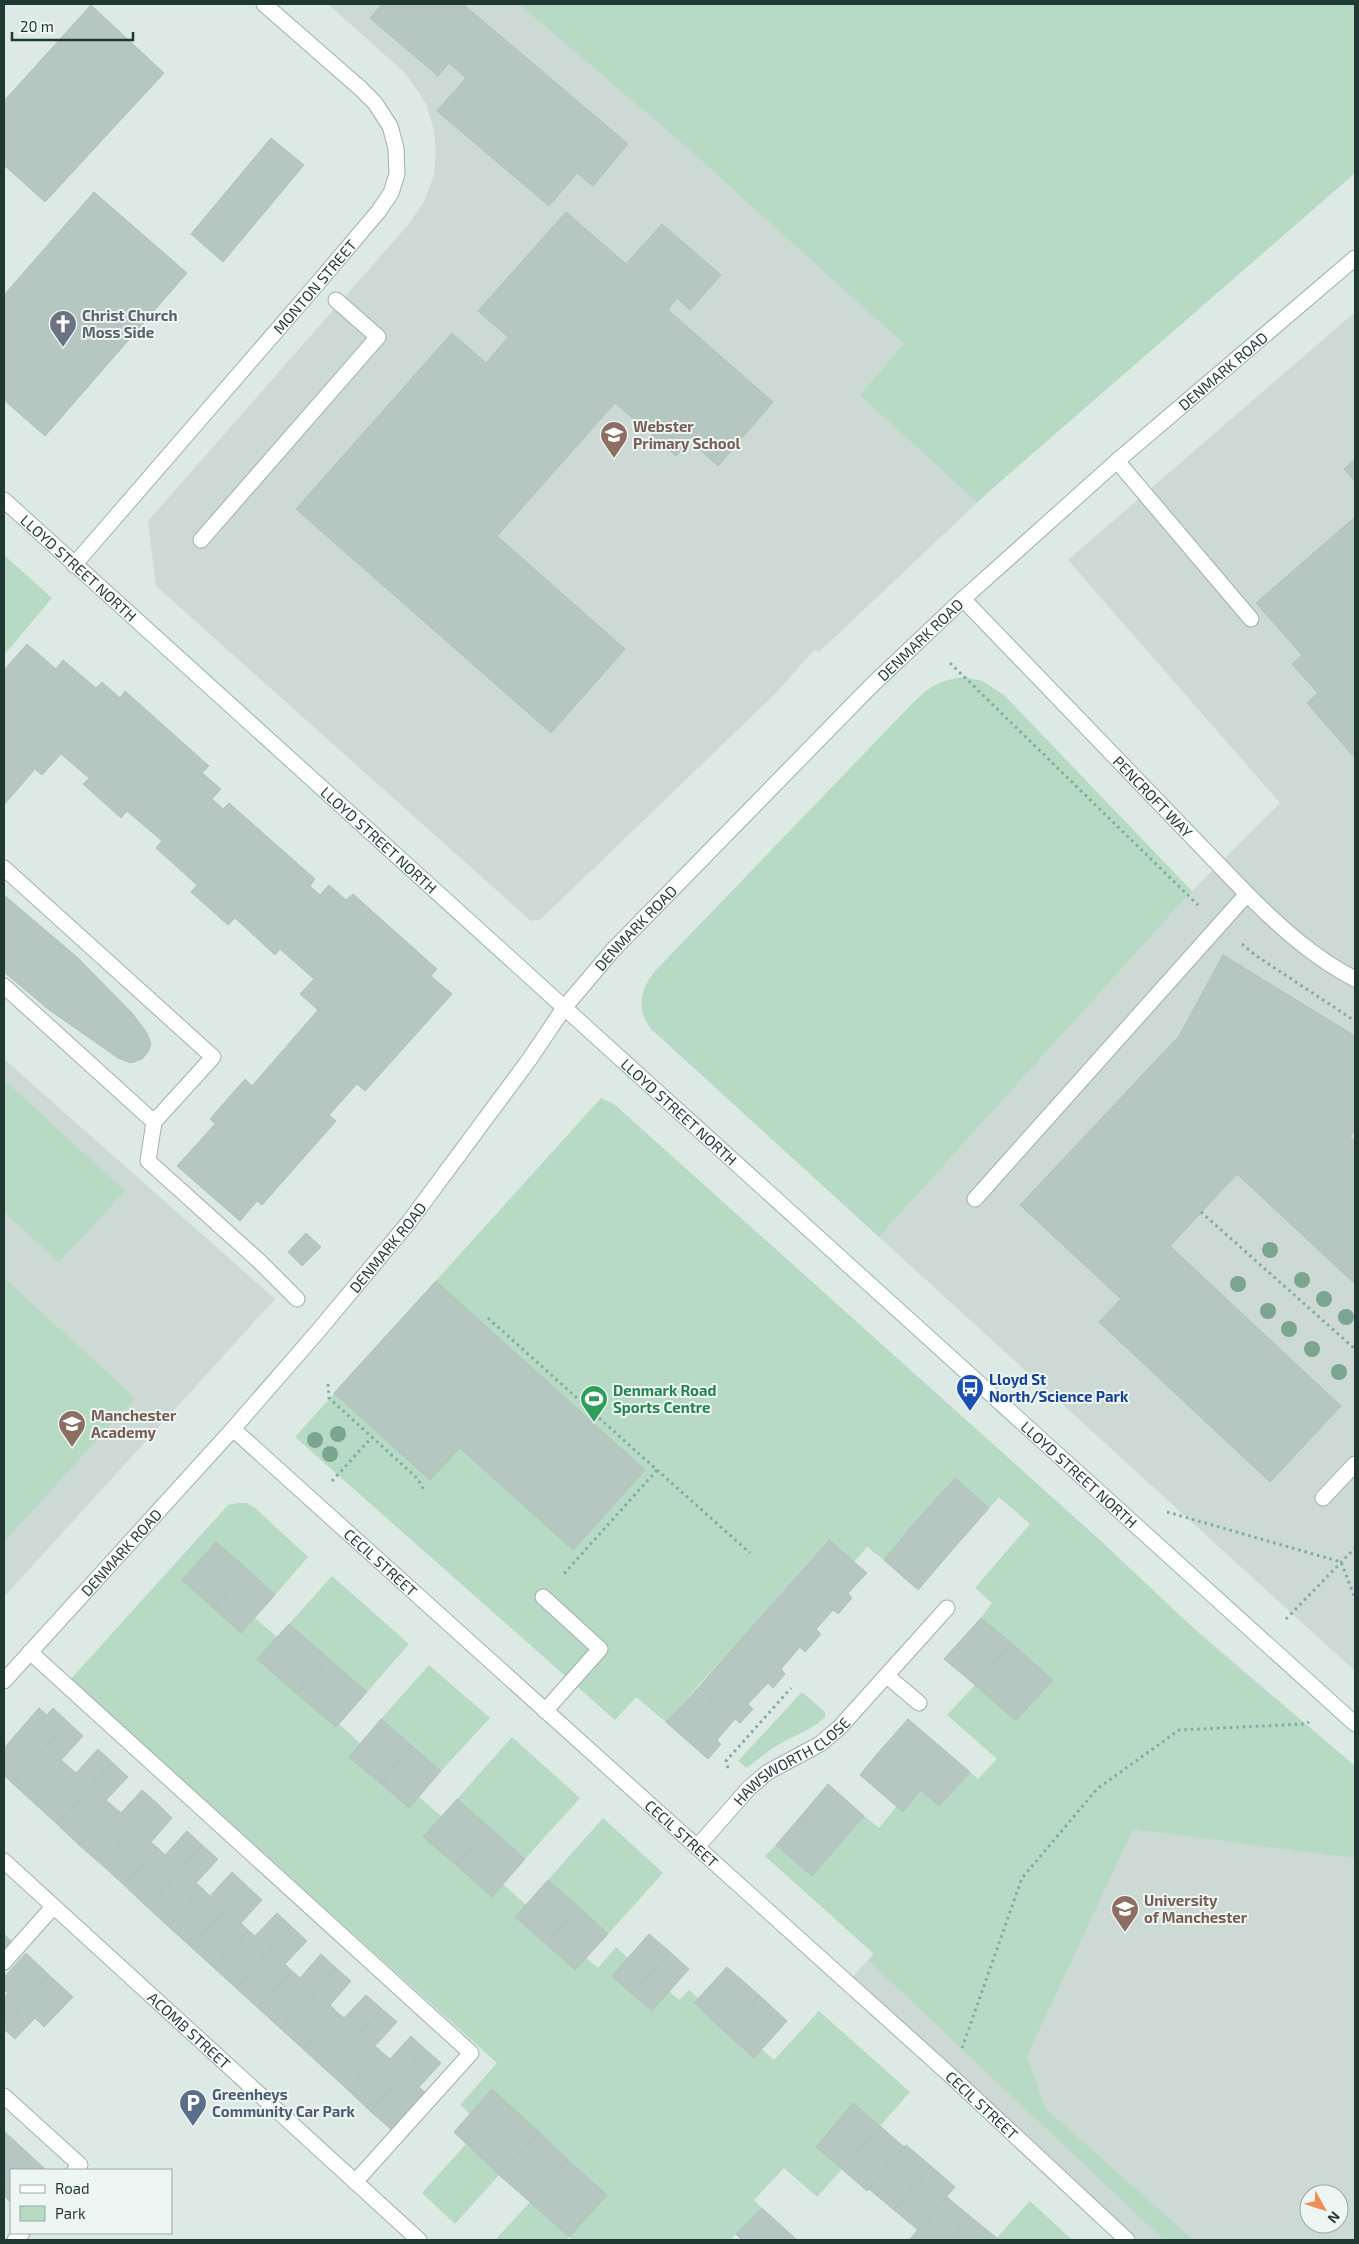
<svg xmlns="http://www.w3.org/2000/svg" width="1359" height="2244" font-family="'Exo 2',sans-serif">
<rect width="100%" height="100%" fill="#dde9e5"/>
<path fill="#ccd9d4" fill-rule="evenodd" d="M328,4H1345L1355,173L997,484L819,652L815,649L775,694L541,919L531,921L156,586L148,521L408,225L424,202L434,175L436,150L434,131L427,106L421,95L405,73Z
M1355,312V1671L879,1237L1192,891L1280,803L1068,560Z
M4,1059L275,1299L4,1597Z
M1181,1617L1355,1766V2240H1127L847,1983ZM1309,2194H1339V2224H1309Z"/>
<path fill="#b6dac4" d="M519,4H1355V173L977,502L860,395L904,344L681,142Z
M4,555L52,598L4,655Z
M965,677L982,681L1004,695L1192,891L879,1237L651,1029C636,1009 640,990 655,971L908,708C929,687 935,681 965,677Z
M4,1080L125,1191L59,1262L4,1212Z
M601,1098L614,1104L1102,1542L1207,1641L1355,1766V1858L1133,1829L1027,2056L1045,2108L1193,2240H1164L869,1961L874,1954L765,1856L776,1845L812,1876L864,1816L879,1828L897,1806L903,1811L920,1791L939,1806L970,1772L978,1779L997,1759L947,1715L975,1685L1017,1721L1053,1680L981,1618L992,1603L975,1588L1030,1524L999,1497L989,1508L955,1478L884,1560L867,1547L854,1562L828,1540L666,1722L636,1697L615,1720L295,1437Z
M4,1278L135,1398L4,1542Z
M238,1503H246L254,1507L308,1557L275,1595L216,1542L182,1580L241,1633L255,1618L277,1637L257,1659L336,1727L339,1724L360,1743L350,1757L409,1808L419,1797L441,1816L424,1837L492,1897L503,1884L526,1905L515,1917L575,1970L586,1958L598,1968L616,1947L628,1958L612,1976L651,2011L669,1991L679,2000L689,1990L699,1999L694,2004L754,2057L762,2049L774,2060L819,2011L910,2092L880,2126L853,2104L816,2147L842,2169L817,2197L784,2168L754,2200L762,2208L730,2240H572L569,2237L566,2240H495L530,2202L569,2237L607,2195L492,2090L470,2114L460,2105L497,2063L70,1680L228,1505Z
M332,1576L409,1644L367,1692L289,1624Z
M429,1665L490,1718L441,1771L381,1719Z
M802,1692L825,1712V1717C812,1730 797,1734 781,1743C769,1750 758,1759 747,1768L738,1761Z
M512,1737L580,1798L525,1859L457,1799Z
M603,1818L663,1873L608,1934L548,1880Z
M466,2144L499,2175L455,2224L422,2193Z
M1030,2201L1072,2240H995Z"/>
<path fill="#b6c6c1" stroke="#b0c2bd" d="M382,4H463L628,144L593,186L577,173L549,206L437,111L466,78L449,63L438,76L370,18Z
M91,5L164,73L45,202L4,165V101Z
M271,138L304,165L223,262L191,234Z
M94,192L187,273L45,436L4,400V295Z
M566,212L626,264L662,224L721,275L690,310L677,298L668,310L773,402L718,466L690,441L676,456L615,403L497,536L625,649L551,733L296,509L452,333L486,363L508,337L478,311Z
M1355,459V482L1344,469Z
M1355,517V758L1307,703L1318,693L1292,664L1302,655L1256,603Z
M27,644L56,669L63,660L96,688L102,682L120,698L125,691L209,766L202,773L221,789L212,799L223,809L229,803L315,879L310,886L320,895L329,885L346,900L353,894L437,969L431,976L452,994L365,1091L357,1084L329,1115L336,1121L262,1205L257,1201L240,1221L177,1166L215,1124L210,1119L245,1079L252,1086L318,1010L300,994L314,979L280,949L275,955L235,918L228,925L191,892L197,885L156,848L162,841L127,811L121,818L83,784L89,778L61,754L42,775L35,769L4,805V670Z
M4,895L77,957L132,1013L147,1033L151,1044L148,1052L142,1059L131,1063L118,1058L48,1009L4,972Z
M1223,955L1355,1036V1130L1350,1137L1355,1142V1284L1237,1174L1170,1246L1341,1406L1270,1482L1099,1322L1121,1299L1020,1205L1179,1036Z
M306,1233L321,1247L302,1266L288,1252Z
M436,1281L645,1470L573,1550L460,1448L430,1480L334,1393Z
M955,1478L989,1508L947,1556L912,1526Z
M912,1526L947,1556L918,1590L884,1560Z
M829,1540L867,1573L848,1593L852,1598L838,1614L796,1577Z
M216,1542L247,1569L212,1607L182,1580Z
M247,1569L275,1595L241,1633L212,1607Z
M796,1577L833,1610L816,1629L821,1634L805,1652L763,1614Z
M763,1614L799,1648L781,1669L785,1674L773,1688L731,1650Z
M981,1618L1011,1643L975,1685L944,1659Z
M289,1624L328,1658L297,1694L257,1659Z
M1011,1643L1053,1680L1016,1721L975,1685Z
M731,1650L768,1683L748,1704L753,1709L740,1723L699,1687Z
M328,1658L367,1692L336,1727L297,1694Z
M699,1687L735,1719L717,1740L721,1744L708,1759L666,1722Z
M39,1708L47,1715L53,1708L68,1722L12,1783L4,1775V1748Z
M381,1719L412,1746L380,1783L349,1757Z
M908,1719L970,1772L939,1806L877,1754Z
M68,1722L83,1736L61,1760L68,1766L34,1803L12,1783Z
M412,1746L441,1771L409,1808L380,1783Z
M98,1749L113,1763L57,1824L34,1803L68,1766L76,1773Z
M877,1754L920,1791L903,1812L860,1775Z
M113,1763L128,1777L106,1800L114,1807L79,1845L57,1824Z
M828,1784L864,1816L837,1847L801,1816Z
M142,1790L158,1804L102,1865L79,1845L114,1807L121,1813Z
M457,1799L489,1827L456,1865L423,1837Z
M158,1804L172,1818L151,1842L158,1848L124,1885L102,1865Z
M801,1816L837,1847L812,1876L776,1845Z
M489,1827L525,1859L492,1897L456,1865Z
M187,1831L202,1845L146,1906L124,1885L158,1848L165,1855Z
M202,1845L218,1859L196,1883L203,1889L169,1927L146,1906Z
M232,1872L247,1886L191,1947L169,1927L203,1889L210,1896Z
M548,1880L579,1907L546,1944L515,1917Z
M247,1886L262,1900L241,1923L248,1930L214,1968L191,1947Z
M579,1907L608,1934L575,1970L546,1944Z
M277,1913L292,1927L236,1988L214,1968L248,1930L255,1936Z
M292,1927L307,1941L285,1964L292,1971L258,2008L236,1988Z
M4,1934L11,1941L4,1949Z
M649,1934L670,1952L632,1994L612,1976Z
M670,1952L689,1969L652,2011L632,1994Z
M26,1953L49,1975L4,2024V1998L8,1993L4,1990V1977Z
M321,1954L336,1968L281,2029L258,2008L292,1971L300,1978Z
M727,1967L759,1995L725,2032L694,2003Z
M336,1968L351,1981L330,2005L337,2012L303,2049L281,2029Z
M49,1975L73,1997L44,2027L35,2018L15,2039L4,2029V2024Z
M366,1995L382,2009L326,2070L303,2049L337,2012L344,2018Z
M759,1995L787,2021L754,2058L725,2032Z
M382,2009L397,2022L375,2046L383,2053L348,2090L326,2070Z
M411,2036L426,2050L370,2111L348,2090L383,2053L390,2059Z
M426,2050L441,2063L419,2087L427,2094L393,2131L370,2111Z
M492,2089L539,2132L499,2175L454,2132Z
M853,2103L880,2126L842,2169L816,2147Z
M880,2126L904,2147L867,2191L842,2169Z
M4,2131L31,2156L18,2170H11V2177L4,2185Z
M539,2132L568,2160L530,2202L499,2175Z
M906,2145L931,2166L894,2210L869,2189Z
M31,2156L46,2170H18Z
M568,2160L607,2195L569,2237L530,2202Z
M931,2166L955,2187L918,2230L894,2210Z
M11,2177V2203L4,2196V2185Z
M947,2197L971,2217L951,2240L910,2239Z
M762,2208L797,2240H742L736,2234Z
M971,2217L997,2238L995,2240H951Z"/>
<g fill="none" stroke-linecap="round" stroke-linejoin="round">
<defs>
<path id="lane" d="M1117,461L1251,619
M201,540L378,337L336,300
M4,868L213,1057L154,1122L148,1161L259,1261L297,1299
M4,986L154,1122
M975,1199L1247,894
M1323,1498L1355,1464
M543,1597L600,1649L545,1711
M30,1652L471,2053L355,2182
M4,1962L53,1907
M4,2096L80,2165L75,2170
M15,2240L22,2233"/>
<g id="street">
<path id="s1" d="M74,565L317,284L378,212L391,193L397,174L396,148L390,126L375,103L360,88L264,4"/>
<path id="s2" d="M963,599L1247,894C1280,927 1314,958 1355,979"/>
<path id="s3" d="M233,1429L950,2075L1127,2240"/>
<path d="M887,1676L919,1703"/>
<path id="s4" d="M4,1681L233,1429L319,1330L409,1222L529,1060L564,1008L613,950L870,687L963,599L1117,461L1355,258"/>
<path id="s5" d="M697,1847L749,1788L768,1772L820,1744L840,1727L947,1608"/>
<path id="s6" d="M4,1861L419,2240"/>
</g>
<g id="secondary">
<path id="s7" d="M4,500L1355,1724"/>
</g>
</defs>
<use href="#lane" stroke="#a0b0ac" stroke-width="17"/>
<use href="#street" stroke="#a0b0ac" stroke-width="17"/>
<use href="#secondary" stroke="#9db4af" stroke-width="17"/>
<path stroke="#7eaca4" stroke-width="3" stroke-dasharray="2.5 4" stroke-linecap="butt" d="M950,663L1198,905
M1242,944L1255,955L1355,1021
M1201,1212L1355,1349
M488,1318L657,1470L562,1576
M328,1384L329,1398L417,1478L424,1490
M657,1470L750,1553
M332,1481L372,1437
M1167,1512L1341,1562L1355,1598
M1286,1619L1355,1548
M728,1768L726,1761L791,1688
M962,2048L1022,1878L1097,1789L1179,1730L1306,1724L1309,1722"/>
<use href="#lane" stroke="#fff" stroke-width="15"/>
<use href="#street" stroke="#fff" stroke-width="15"/>
<use href="#secondary" stroke="#fff" stroke-width="15"/>
</g>
<g fill="#7ba591">
<circle cx="1270" cy="1250" r="8"/>
<circle cx="1302" cy="1280" r="8"/>
<circle cx="1238" cy="1284" r="8"/>
<circle cx="1324" cy="1299" r="8"/>
<circle cx="1268" cy="1311" r="8"/>
<circle cx="1346" cy="1317" r="8"/>
<circle cx="1289" cy="1329" r="8"/>
<circle cx="1312" cy="1349" r="8"/>
<circle cx="1339" cy="1372" r="8"/>
<circle cx="338" cy="1434" r="8"/>
<circle cx="315" cy="1440" r="8"/>
<circle cx="330" cy="1454" r="8"/>
</g>
<defs>
<symbol id="church-pin" viewBox="-11 -11 22 30"><path d="M0 17L-7.5 6A9.5 9.5 0 1 1 7.5 6Z" fill="#6b7280" stroke="#edf6f3"/><path d="M-1.2-6h2.4v3.5h3.3v2.4h-3.3V6h-2.4V-.1h-3.3v-2.4h3.3Z" fill="#fff"/></symbol>
<symbol id="school-pin" viewBox="-11 -11 22 30"><path d="M0 17L-7.5 6A9.5 9.5 0 1 1 7.5 6Z" fill="#8d6e63" stroke="#edf6f3"/><path d="M0-5L7-2L0 1L-7-2ZM-4 1L0 2.5L4 1V4Q0 6-4 4Z" fill="#fff"/></symbol>
<symbol id="bus-pin" viewBox="-11 -11 22 30"><path d="M0 17L-7.5 6A9.5 9.5 0 1 1 7.5 6Z" fill="#1a4fb4" stroke="#edf6f3"/><path d="M-5-6H5V4H4V6H2V4H-2V6H-4V4H-5ZM-3.5-4V0h7V-4ZM-3.5 1.2v1.5H-2V1.2ZM2 1.2v1.5H3.5V1.2Z" fill="#fff"/></symbol>
<symbol id="stadium-pin" viewBox="-11 -11 22 30"><path d="M0 17L-7.5 6A9.5 9.5 0 1 1 7.5 6Z" fill="#2e9e5b" stroke="#edf6f3"/><path d="M0-5a6.5 5 0 1 0 0 10a6.5 5 0 1 0 0-10ZM-3.5-1.8h7v3.6h-7Z" fill="#fff"/></symbol>
<symbol id="university-pin" viewBox="-11 -11 22 30"><path d="M0 17L-7.5 6A9.5 9.5 0 1 1 7.5 6Z" fill="#8d6e63" stroke="#edf6f3"/><path d="M0-5L7-2L0 1L-7-2ZM-4 1L0 2.5L4 1V4Q0 6-4 4Z" fill="#fff"/></symbol>
<symbol id="parking-pin" viewBox="-11 -11 22 30"><path d="M0 17L-7.5 6A9.5 9.5 0 1 1 7.5 6Z" fill="#5c6f8a" stroke="#edf6f3"/><path d="M-3.5-5.5H1a3.5 3.5 0 0 1 0 7H-1V5.5H-3.5ZM-1-3.4V-.6H.8a1.4 1.4 0 0 0 0-2.8Z" fill="#fff"/></symbol>
</defs>
<g fill-rule="evenodd">
<use href="#church-pin" x="47" y="308" width="32" height="43"/>
<use href="#school-pin" x="598" y="419" width="32" height="43"/>
<use href="#bus-pin" x="954" y="1372" width="32" height="43"/>
<use href="#stadium-pin" x="578" y="1383" width="32" height="43"/>
<use href="#school-pin" x="56" y="1408" width="32" height="43"/>
<use href="#university-pin" x="1109" y="1893" width="32" height="43"/>
<use href="#parking-pin" x="177" y="2087" width="32" height="43"/>
</g>
<g text-anchor="middle" dominant-baseline="central" stroke-width="4" stroke-linejoin="round" paint-order="stroke">
<g font-size="15" fill="#1f3834" stroke="#edf6f3">
<text stroke="none"><textPath href="#s1" startOffset="368">MONTON STREET</textPath></text>
<text stroke="none"><textPath href="#s4" startOffset="1794">DENMARK ROAD</textPath></text>
<text stroke="none"><textPath href="#s7" startOffset="101">LLOYD STREET NORTH</textPath></text>
<text stroke="none"><textPath href="#s4" startOffset="1389">DENMARK ROAD</textPath></text>
<text stroke="none"><textPath href="#s2" startOffset="274">PENCROFT WAY</textPath></text>
<text stroke="none"><textPath href="#s7" startOffset="506">LLOYD STREET NORTH</textPath></text>
<text stroke="none"><textPath href="#s4" startOffset="984">DENMARK ROAD</textPath></text>
<text stroke="none"><textPath href="#s7" startOffset="911">LLOYD STREET NORTH</textPath></text>
<text stroke="none"><textPath href="#s4" startOffset="579">DENMARK ROAD</textPath></text>
<text stroke="none"><textPath href="#s7" startOffset="1451">LLOYD STREET NORTH</textPath></text>
<text stroke="none"><textPath href="#s4" startOffset="174">DENMARK ROAD</textPath></text>
<text stroke="none"><textPath href="#s3" startOffset="199">CECIL STREET</textPath></text>
<text stroke="none"><textPath href="#s5" startOffset="129">HAWSWORTH CLOSE</textPath></text>
<text stroke="none"><textPath href="#s3" startOffset="604">CECIL STREET</textPath></text>
<text stroke="none"><textPath href="#s6" startOffset="251">ACOMB STREET</textPath></text>
<text stroke="none"><textPath href="#s3" startOffset="1009">CECIL STREET</textPath></text>
</g>
<g font-size="15" font-weight="bold" fill="#5b616d" stroke="#edf6f3" text-anchor="start">
<text x="82" y="315">Christ Church<tspan x="82" dy="17">Moss Side</tspan></text>
</g>
<g font-size="15" font-weight="bold" fill="#785e54" stroke="#edf6f3" text-anchor="start">
<text x="633" y="426">Webster<tspan x="633" dy="17">Primary School</tspan></text>
<text x="91" y="1415">Manchester<tspan x="91" dy="17">Academy</tspan></text>
<text x="1144" y="1900">University<tspan x="1144" dy="17">of Manchester</tspan></text>
</g>
<g font-size="15" font-weight="bold" fill="#164399" stroke="#edf6f3" text-anchor="start">
<text x="989" y="1379">Lloyd St<tspan x="989" dy="17">North/Science Park</tspan></text>
</g>
<g font-size="15" font-weight="bold" fill="#27864d" stroke="#edf6f3" text-anchor="start">
<text x="613" y="1390">Denmark Road<tspan x="613" dy="17">Sports Centre</tspan></text>
</g>
<g font-size="15" font-weight="bold" fill="#4e5e75" stroke="#edf6f3" text-anchor="start">
<text x="212" y="2094">Greenheys<tspan x="212" dy="17">Community Car Park</tspan></text>
</g>
</g>
<rect width="1359" height="2244" fill="none" stroke="#1f3834" stroke-width="10"/>
<rect x="10" y="2169" width="162" height="65" fill="#edf6f3" stroke="#9baaa7"/>
<rect x="20" y="2185" width="25" height="8" fill="#ffffff" stroke="#9baaa7"/>
<text x="55" y="2194" font-size="15" fill="#1f3834">Road</text>
<rect x="20" y="2206" width="25" height="15" fill="#b6dac4" stroke="#9baaa7"/>
<text x="55" y="2219" font-size="15" fill="#1f3834">Park</text>
<g transform="translate(1324 2209) rotate(130)"><circle r="24" fill="#edf6f3" stroke="#9baaa7"/>
<path d="M0-4L9 19L0 12L-9 19Z" fill="#f08e54"/>
<text y="-8" font-size="14" font-weight="bold" text-anchor="middle" fill="#1f3834">N</text>
</g>
<path d="M12 32v8h121v-8" fill="none" stroke="#1f3834" stroke-width="2.5"/>
<text x="20" y="32" font-size="15" fill="#1f3834" stroke="#edf6f3" stroke-width="4" paint-order="stroke">20 m</text>
</svg>
